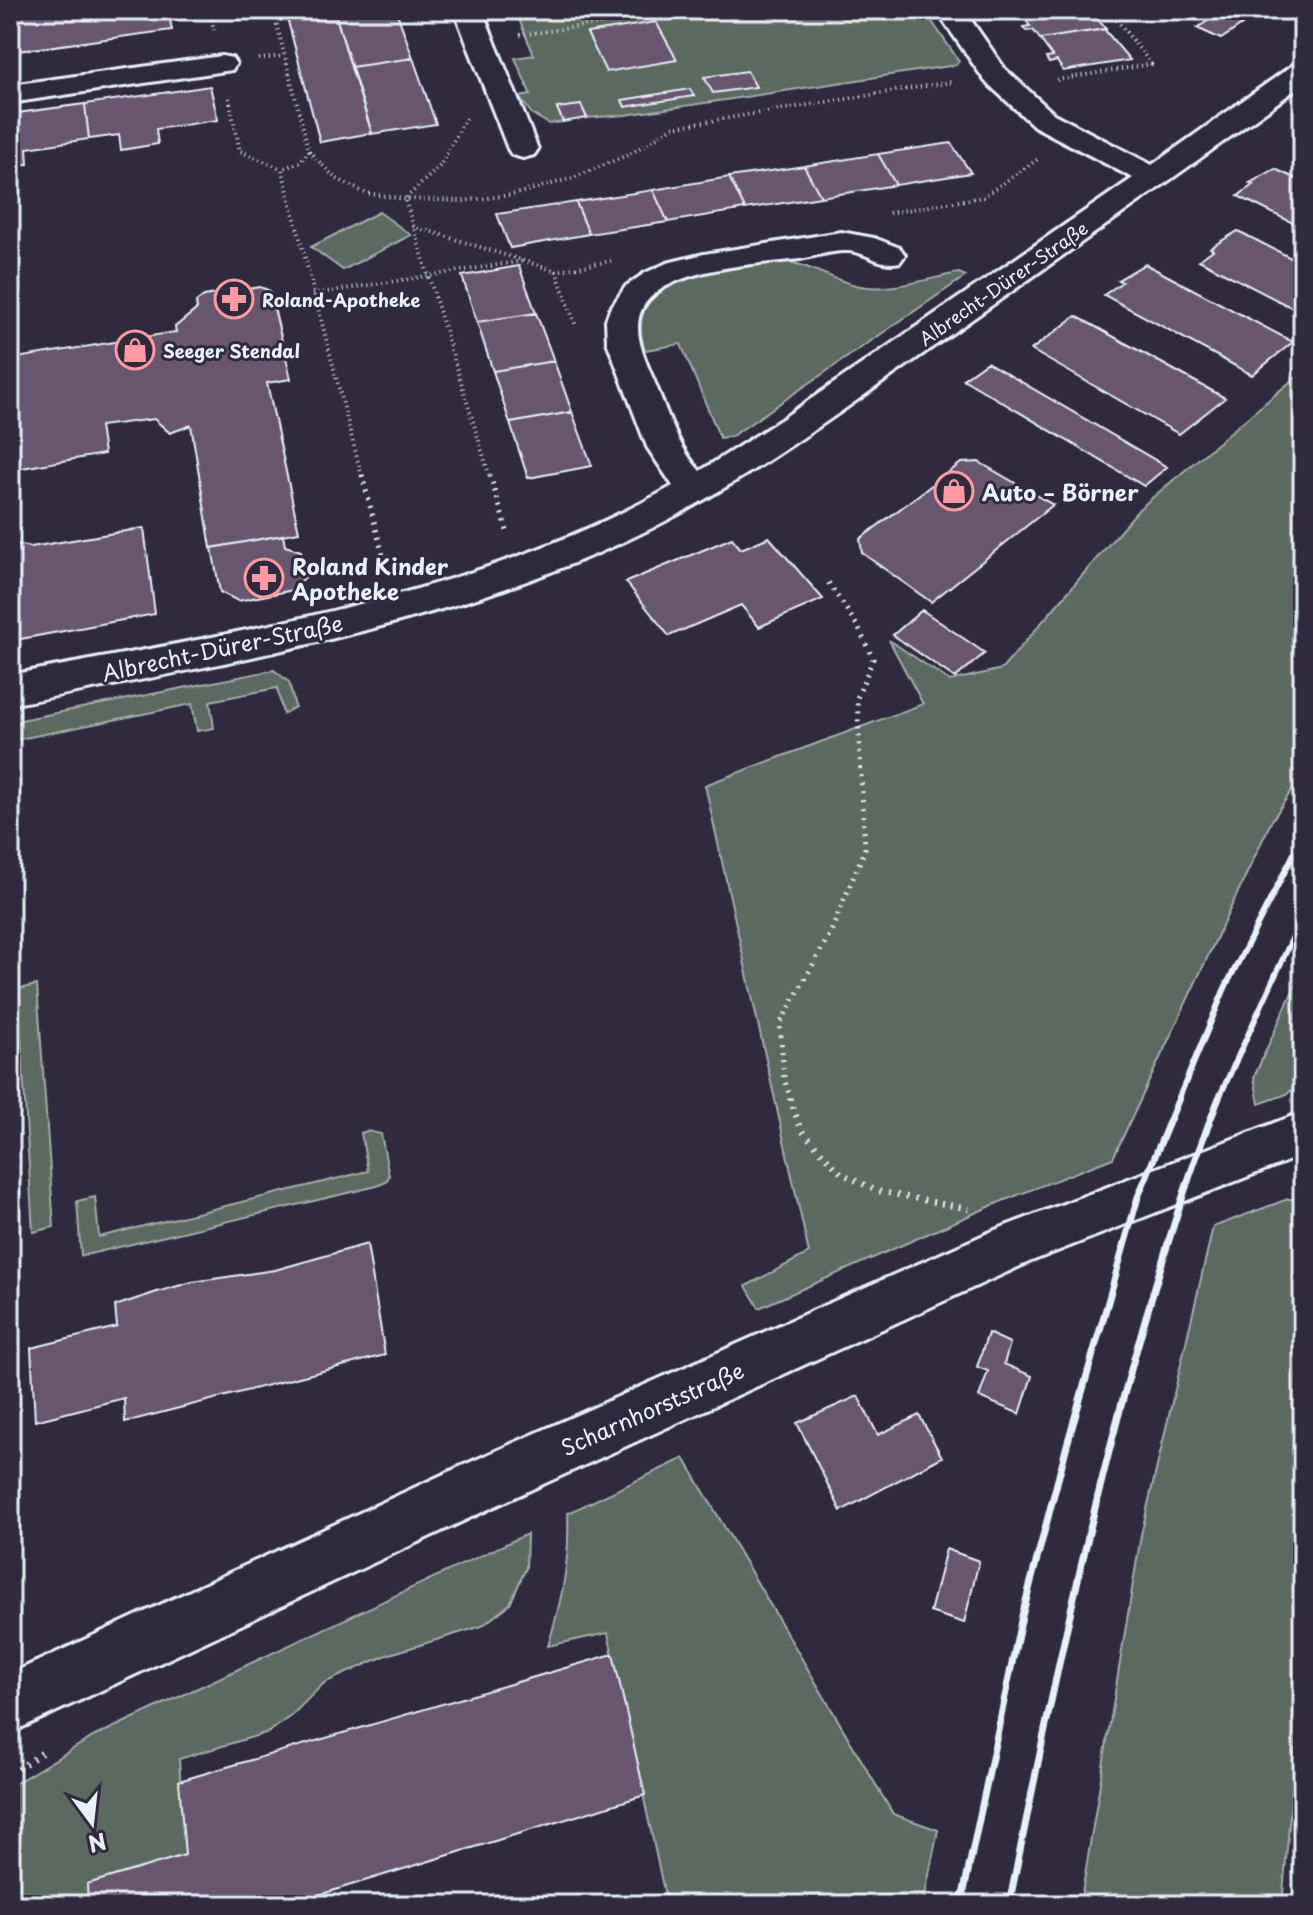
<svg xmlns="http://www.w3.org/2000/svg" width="1313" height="1915" font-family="'Playpen Sans',sans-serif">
<rect width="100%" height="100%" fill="#2f2a3d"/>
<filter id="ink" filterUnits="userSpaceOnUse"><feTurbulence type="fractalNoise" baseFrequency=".0125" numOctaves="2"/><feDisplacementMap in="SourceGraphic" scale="16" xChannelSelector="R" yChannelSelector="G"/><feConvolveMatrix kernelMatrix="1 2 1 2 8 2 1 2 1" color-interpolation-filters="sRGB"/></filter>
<g filter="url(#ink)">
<path fill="#5b6960" stroke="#a2adac" stroke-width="2" d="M515,10H782L784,12L924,10L959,61L956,65L625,115L587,118L581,105L557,108L563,122L549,124L532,114L519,97L531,95L515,58L534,55Z
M379,212L411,235L343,270L311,247Z
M770,260C804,260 827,279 860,286C890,292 929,278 959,273L966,276L732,436L720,438L681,344L645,350C619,275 720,270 770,260Z
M1303,371V773L1271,822L1113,1158L1000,1202L759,1308L746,1286L809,1253L705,785L923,704L889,640L950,681L1002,669L1139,509Z
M274,670L289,682L295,707L283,714L277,688L210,701L214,728L197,731L192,704L10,741V731L21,720Z
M1303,968V1080L1287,1094L1259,1104L1254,1077Z
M37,985L54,1227L33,1232L18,989Z
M367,1131L381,1134L389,1176L386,1182L377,1186L81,1256L77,1201L95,1197L99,1237L368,1171L361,1133Z
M1288,1199H1303V1666L1282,1905H1080L1141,1535L1213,1227Z
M684,1458L893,1814L938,1830L923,1905H667L608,1633L548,1646C562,1599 570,1563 568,1513Z
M527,1534L526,1568L510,1604L482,1626L387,1655L324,1683L292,1715L269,1732L179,1759L185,1855L88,1905H10V1788L14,1784L93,1737Z"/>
<path fill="#675670" stroke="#e8f1f8" stroke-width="2" d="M10,10H168L172,30L10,52Z
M285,10H334L372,133L320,142Z
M334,10H396L413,58L351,67Z
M1018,10H1090L1106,29L1040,39L1033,30L1026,31L1023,27L1030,26Z
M1224,10H1264L1221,39L1197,28Z
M656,22L677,60L606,72L587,33Z
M1104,29L1130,60L1063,71L1057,61L1049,63L1046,58L1053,57L1040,39Z
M413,58L436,124L372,134L351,67Z
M747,71L756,87L713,93L704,77Z
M210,86L218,120L156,129L158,144L121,150L119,135L89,139L85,104Z
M690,89L694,96L625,107L622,100Z
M85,104L89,139L27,148L28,164L10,166V114Z
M581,105L587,118L563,122L557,108Z
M951,143L971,173L896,185L878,154Z
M878,154L896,185L821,197L804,166Z
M804,166L821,197L745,209L729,177Z
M1275,169L1303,182V228L1238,196L1254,184L1250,183Z
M729,177L745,209L668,222L653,190Z
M653,190L668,222L589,234L576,202Z
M576,202L589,234L510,248L497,214Z
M1238,231L1303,264L1302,313L1199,260L1213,250L1210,248Z
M1145,264L1293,342L1252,375L1104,295L1122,282L1118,280Z
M519,266L536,313L477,322L462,276Z
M260,287L270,291L291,379L267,383L299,532L211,548L191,425L170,433L154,419L100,426L104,454L10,470V359L176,332L175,327L197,309L196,302L204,296Z
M536,313L554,361L493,371L477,322Z
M1076,316L1225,398L1179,434L1031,350Z
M554,361L572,412L510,423L493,371Z
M987,362L1167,467L1144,486L963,379Z
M572,412L592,466L528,478L510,423Z
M979,462L1053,505L931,602L862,553L860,539L961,463Z
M144,528L155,614L10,641V546L17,544L31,547Z
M283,535L285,546L301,551L306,576L293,590L238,601L220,592L212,548Z
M769,537L823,599L759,627L741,605L669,636L626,582L732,538L741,549Z
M922,610L985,653L955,678L893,635Z
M367,1244L385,1355L125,1422L124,1398L35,1421L31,1348L117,1327L115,1306L157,1292L192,1282L275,1270Z
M988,1333L1010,1343L1004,1364L1032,1376L1020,1414L979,1397L988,1371L977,1367Z
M858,1396L878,1435L919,1415L942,1457L841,1511L797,1423Z
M946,1549L979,1561L964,1623L930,1612Z
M613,1654L645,1795L286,1905H88L87,1884L185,1855L179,1781Z
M665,1895L667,1905H632Z"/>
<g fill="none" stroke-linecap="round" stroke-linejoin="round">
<defs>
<path id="minor" d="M454,10H482L538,149L534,155L523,158L512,155L508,149Z
M936,10H964L1005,69L1054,114L1152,165L1293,65L1303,62V84C1179,175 1053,262 927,351C821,425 717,503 598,553C411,633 208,666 10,705V675C234,632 472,599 673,486L647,447L607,342L606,320L610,309L626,286L645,273L667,263L704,254L841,232L874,238L900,248L905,255L900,262C879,267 868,252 848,251C832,250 816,256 800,259C759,264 664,267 642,309C632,329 643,355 651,374C666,407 675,444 700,471L782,419L1133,178L1034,126L985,81Z
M222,56L232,58L236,64L232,70L10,103V85Z
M1303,1112V1155L1029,1262L493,1507L10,1733V1674L455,1469L995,1230Z"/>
</defs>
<use href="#minor" stroke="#e8f1f8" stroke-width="6"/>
<path stroke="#e8f1f8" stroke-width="4" stroke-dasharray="1 4" stroke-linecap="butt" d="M209,10L214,30
M273,10L309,151L300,162L282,169L362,477
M520,35L694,10L724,17L772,10
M259,59L284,56
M1057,80L1151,64L1109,10
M229,98L240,151L282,169
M466,118L440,166L405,199L490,477
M309,151L335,178L365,193L405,199L463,201L512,195L573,178L630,154L673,127L951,82
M889,213L983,197L1038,159
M413,226L556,271L611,261
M556,271L576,326
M313,294L523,261"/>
<path stroke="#e8f1f8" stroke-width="5" stroke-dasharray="2 6" stroke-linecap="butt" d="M362,475L387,571
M490,475L508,534
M791,1100L784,1078L780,1024L830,934L865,849L857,698L873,659L858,627L828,582"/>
<path stroke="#e8f1f8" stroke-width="6" stroke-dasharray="2 7" stroke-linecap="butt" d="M790,1098L801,1130L841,1173L877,1191L969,1209
M10,1774L46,1750
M1303,1901V1905"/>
<use href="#minor" fill="#2f2a3d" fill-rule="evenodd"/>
<path stroke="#e8f1f8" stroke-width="6" d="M1178,1100L1225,988L1303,836
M1218,1100L1303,915"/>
<path stroke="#e8f1f8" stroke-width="7" d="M961,1905L1022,1616L1067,1445L1138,1197L1179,1098
M1009,1905C1048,1711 1088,1517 1143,1327C1166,1249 1188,1173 1219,1098"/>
</g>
</g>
<defs>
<symbol id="pharmacy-ring" viewBox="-11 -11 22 22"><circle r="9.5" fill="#2f2a3d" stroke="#ff9aa2" stroke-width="1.5"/><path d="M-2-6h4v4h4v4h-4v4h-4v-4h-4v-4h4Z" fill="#ff9aa2"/></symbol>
<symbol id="shop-ring" viewBox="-11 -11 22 22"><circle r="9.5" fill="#2f2a3d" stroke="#ff9aa2" stroke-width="1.5"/><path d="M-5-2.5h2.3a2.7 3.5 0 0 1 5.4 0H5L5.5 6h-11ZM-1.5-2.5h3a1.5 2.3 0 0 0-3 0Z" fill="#ff9aa2"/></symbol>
</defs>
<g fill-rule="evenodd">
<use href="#pharmacy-ring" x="212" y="277" width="44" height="44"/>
<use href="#shop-ring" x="113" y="328" width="44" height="44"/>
<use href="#shop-ring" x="932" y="469" width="44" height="44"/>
<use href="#pharmacy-ring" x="242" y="556" width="44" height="44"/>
</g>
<g text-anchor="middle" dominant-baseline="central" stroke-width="6" stroke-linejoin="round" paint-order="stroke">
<g font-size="18" fill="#e8f1f8" stroke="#2f2a3d">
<text transform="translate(1003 283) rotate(-35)">Albrecht-Dürer-Straße</text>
</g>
<g font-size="18" font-weight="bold" fill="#e8f1f8" stroke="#2f2a3d" text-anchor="start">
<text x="262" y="299">Roland-Apotheke</text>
<text x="163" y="350">Seeger Stendal</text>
</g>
<g font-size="22" font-weight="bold" fill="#e8f1f8" stroke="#2f2a3d" text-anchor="start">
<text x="982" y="491">Auto – Börner</text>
<text x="292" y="565">Roland Kinder<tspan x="292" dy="25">Apotheke</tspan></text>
</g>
<g font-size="22" fill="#e8f1f8" stroke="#2f2a3d">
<text transform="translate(222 647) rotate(-12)">Albrecht-Dürer-Straße</text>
<text transform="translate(652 1408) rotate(-24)">Scharnhorststraße</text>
</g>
</g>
<rect width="1313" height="1915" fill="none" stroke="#2f2a3d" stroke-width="40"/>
<rect x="20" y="20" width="1273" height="1875" fill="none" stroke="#e8f1f8" stroke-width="3" filter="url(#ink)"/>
<g transform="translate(92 1823) rotate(165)" stroke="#2f2a3d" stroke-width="6" paint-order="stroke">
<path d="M0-6L14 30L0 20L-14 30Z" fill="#e8f1f8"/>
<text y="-12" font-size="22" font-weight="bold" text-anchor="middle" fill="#e8f1f8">N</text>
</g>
</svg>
